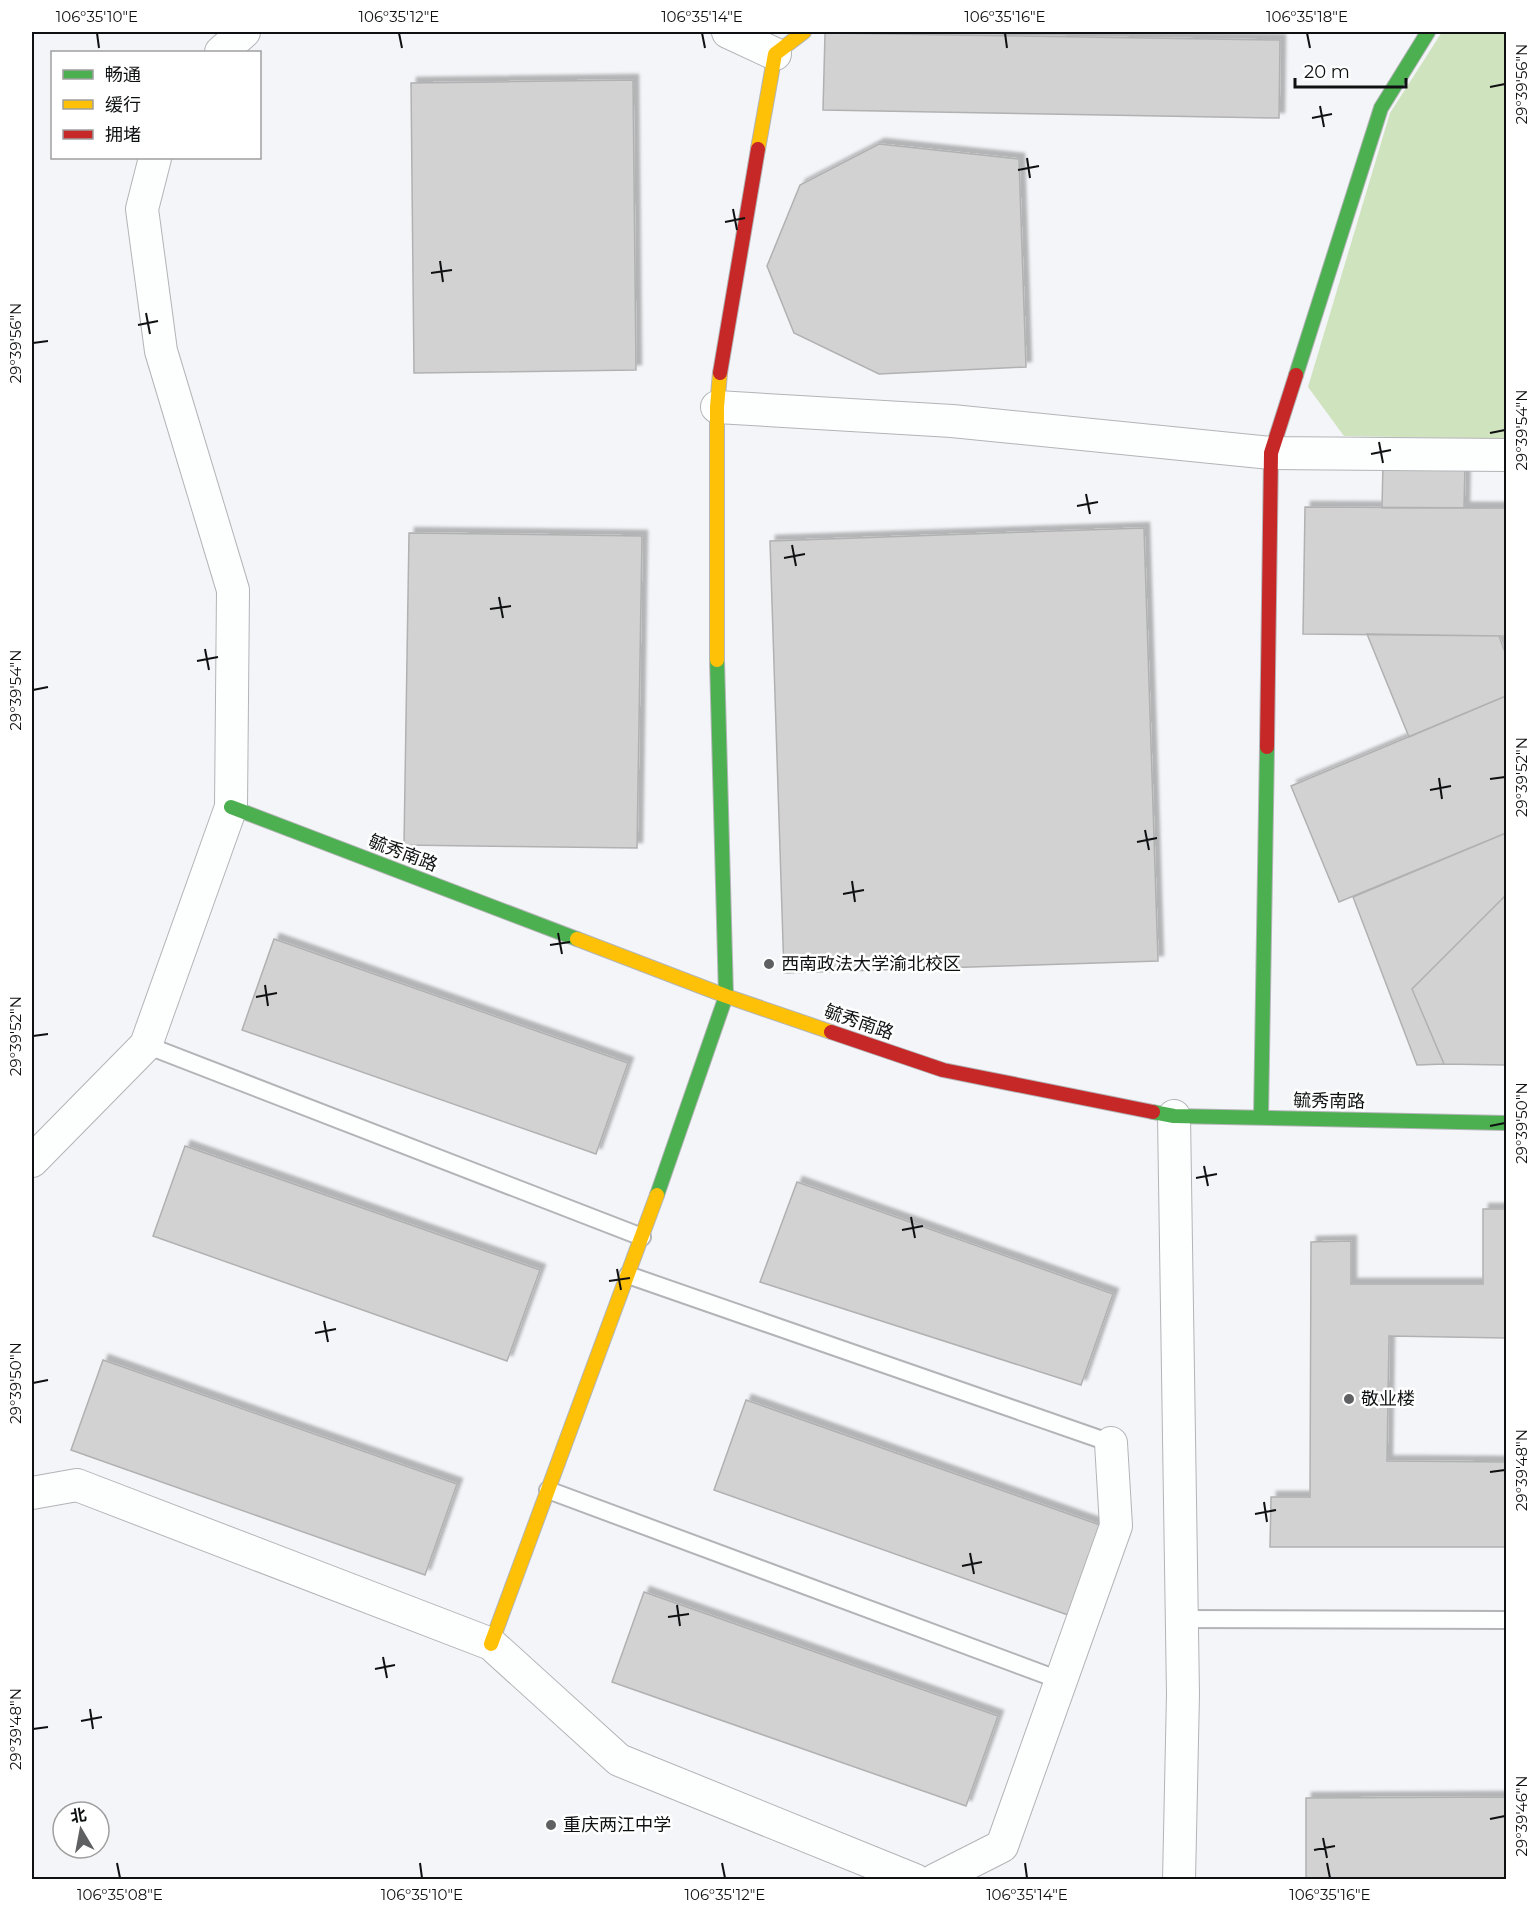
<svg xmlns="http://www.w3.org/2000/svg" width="1538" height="1911" font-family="Montserrat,'Noto Sans SC',sans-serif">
<defs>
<filter id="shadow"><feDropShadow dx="5.5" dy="-5.5" stdDeviation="1.5" flood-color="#0004"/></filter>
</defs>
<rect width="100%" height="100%" fill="#f4f5f8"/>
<path fill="#d0e3bf" d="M1442,32H1506V439L1344,436L1308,387L1390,113Z"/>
<path fill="#d2d2d3" stroke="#b1b1b2" stroke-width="1.5" filter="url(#shadow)" d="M825,33L1280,40L1279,118L823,110Z
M633,80L636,370L414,373L411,83Z
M879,144L1019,159L1026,367L879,374L794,333L767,266L800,185Z
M1383,463L1465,464L1464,508H1382Z
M1305,507L1506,508V636L1303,634Z
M1144,528L1158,961L784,973L770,541Z
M409,533L642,536L637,848L404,845Z
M1367,634L1499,636L1506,655V696L1409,737Z
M1506,696V833L1339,902L1291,786Z
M1506,833V895L1412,989L1444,1064L1417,1065L1353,897Z
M1506,895V1065L1444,1064L1412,989Z
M274,939L628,1063L596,1154L242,1030Z
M185,1146L540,1270L507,1361L153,1236Z
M797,1182L1113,1294L1081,1385L760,1282Z
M1483,1209H1506V1338L1389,1336L1387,1461L1506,1462V1547H1270L1271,1497H1310L1311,1242L1351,1241V1284H1483Z
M103,1360L457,1484L425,1575L71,1450Z
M746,1400L1100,1525L1068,1615L714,1490Z
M644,1592L998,1716L966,1806L612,1682Z
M1506,1797V1880H1306V1798Z"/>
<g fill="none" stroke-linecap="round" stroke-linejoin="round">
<defs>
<path id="lane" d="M146,1045L642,1237
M628,1275L1111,1443
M548,1490L1062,1681
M1182,1619L1506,1620"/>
<path id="street" d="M728,32L775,54
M221,52L244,32
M717,407L952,421L1271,453L1506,455
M1174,1116L1183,1694L1179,1880
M32,1161L146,1045L231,807L233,590L161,351L142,209L155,158
M32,1493L77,1485L491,1644L619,1760L915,1880
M935,1880L1002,1846L1116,1526L1111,1443"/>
<path id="fast" d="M1296,375L1381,108L1428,32
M231,807L577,939
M1153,1112L1174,1116L1506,1123
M1261,1118L1267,747
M657,1195L726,996L717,660"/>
<path id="slow" d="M758,149L775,54L804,32
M717,660V407L720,373
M577,939L726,996L831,1032
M491,1644L657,1195"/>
<path id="jam" d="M720,373L758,149
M1267,747L1271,453L1296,375
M831,1032L943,1070L1153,1112"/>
</defs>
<use href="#lane" stroke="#b3b4b7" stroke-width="20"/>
<use href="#street" stroke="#b3b4b7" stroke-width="34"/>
<use href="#fast" stroke="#b3b4b7" stroke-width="16"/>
<use href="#slow" stroke="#b3b4b7" stroke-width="16"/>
<use href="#jam" stroke="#b3b4b7" stroke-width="16"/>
<use href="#lane" stroke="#fdfefe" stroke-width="16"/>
<use href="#street" stroke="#fdfefe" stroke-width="32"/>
<use href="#fast" stroke="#4caf50" stroke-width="14"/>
<use href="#slow" stroke="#ffc107" stroke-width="14"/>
<use href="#jam" stroke="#c62828" stroke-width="14"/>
</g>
<path fill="none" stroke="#0f1011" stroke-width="2" d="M97,33L99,48M399,33L402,48M702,33L705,48M1005,33L1007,48M1307,33L1310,48M1490,87L1505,84M1320,106L1324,127M1312,118L1332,114M1027,158L1030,178M1018,170L1039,166M733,209L737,230M725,222L745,218M440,261L443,282M431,273L452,270M146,313L150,334M138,325L158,321M33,343L48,341M1490,433L1505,430M1379,442L1383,463M1371,454L1391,450M1086,494L1090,514M1077,506L1098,502M792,545L796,566M784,558L805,554M499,597L503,618M490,609L511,606M205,649L209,670M197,661L218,657M33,690L48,687M1439,778L1442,799M1490,779L1505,777M1430,790L1451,786M1145,830L1149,850M1137,842L1157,838M852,881L855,902M843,894L864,890M558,933L562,954M550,945L570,942M265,985L268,1006M256,997L277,993M33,1036L48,1034M1490,1126L1505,1123M1204,1166L1208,1186M1196,1178L1217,1174M911,1217L915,1238M902,1230L923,1226M617,1269L621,1290M609,1281L630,1278M324,1321L328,1342M315,1333L336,1329M33,1383L48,1380M1490,1472L1505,1470M1264,1502L1267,1522M1255,1514L1276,1510M970,1553L974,1574M962,1566L982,1562M677,1605L680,1626M668,1617L689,1614M383,1657L387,1678M375,1669L395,1665M90,1709L93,1729M81,1721L102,1717M33,1729L48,1727M1490,1819L1505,1816M1323,1838L1327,1858M1314,1850L1335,1846M117,1863L120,1878M420,1863L422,1878M722,1863L725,1878M1025,1863L1027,1878M1327,1863L1330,1878"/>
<g fill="#5f6062" stroke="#fff" stroke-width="2">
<circle cx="769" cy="964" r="6"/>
<circle cx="1349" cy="1399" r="6"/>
<circle cx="551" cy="1825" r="6"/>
</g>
<g text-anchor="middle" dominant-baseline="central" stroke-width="5" stroke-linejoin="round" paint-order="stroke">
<g font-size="18" fill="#0f1011" stroke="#fff">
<text transform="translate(403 853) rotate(21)">毓秀南路</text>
<text transform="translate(859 1022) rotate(19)">毓秀南路</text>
<text transform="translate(1329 1101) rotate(1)">毓秀南路</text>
</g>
<g font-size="18" fill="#0f1011" stroke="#fff" text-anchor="start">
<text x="781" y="964">西南政法大学渝北校区</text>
<text x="1361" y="1399">敬业楼</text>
<text x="563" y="1825">重庆两江中学</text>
</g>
</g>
<rect width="1538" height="1911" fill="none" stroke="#ffffff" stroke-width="66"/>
<rect x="51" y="51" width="210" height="108" fill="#ffffff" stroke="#9f9fa0" stroke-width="1.5"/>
<rect x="63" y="70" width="30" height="9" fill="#4caf50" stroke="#9f9fa0" stroke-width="1.5"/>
<text x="105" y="81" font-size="18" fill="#0f1011">畅通</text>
<rect x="63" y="100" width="30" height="9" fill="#ffc107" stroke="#9f9fa0" stroke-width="1.5"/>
<text x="105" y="111" font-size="18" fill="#0f1011">缓行</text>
<rect x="63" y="130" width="30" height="9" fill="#c62828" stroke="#9f9fa0" stroke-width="1.5"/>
<text x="105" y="141" font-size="18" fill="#0f1011">拥堵</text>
<g transform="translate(81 1830) rotate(350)"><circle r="28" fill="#ffffff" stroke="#9f9fa0" stroke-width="1.5"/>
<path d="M0-4.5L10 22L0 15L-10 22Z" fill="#5f6062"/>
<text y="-9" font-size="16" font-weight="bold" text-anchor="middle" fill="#0f1011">北</text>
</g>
<path d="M1295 78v9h111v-9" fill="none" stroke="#0f1011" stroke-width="3"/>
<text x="1304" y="78" font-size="18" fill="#0f1011" stroke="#ffffff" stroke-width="4.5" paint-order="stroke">20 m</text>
<rect x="33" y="33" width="1472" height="1845" fill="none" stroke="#0f1011" stroke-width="2"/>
<g font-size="15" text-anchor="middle" fill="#0f1011">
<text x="97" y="22">106°35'10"E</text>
<text x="399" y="22">106°35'12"E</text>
<text x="702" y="22">106°35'14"E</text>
<text x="1005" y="22">106°35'16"E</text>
<text x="1307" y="22">106°35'18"E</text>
<text transform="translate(1522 84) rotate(-90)" y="5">29°39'56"N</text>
<text transform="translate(16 343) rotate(-90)" y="5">29°39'56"N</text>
<text transform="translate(1522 430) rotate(-90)" y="5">29°39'54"N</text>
<text transform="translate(16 690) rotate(-90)" y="5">29°39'54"N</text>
<text transform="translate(1522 777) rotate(-90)" y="5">29°39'52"N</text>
<text transform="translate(16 1036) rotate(-90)" y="5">29°39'52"N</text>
<text transform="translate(1522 1123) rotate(-90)" y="5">29°39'50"N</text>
<text transform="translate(16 1383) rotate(-90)" y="5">29°39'50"N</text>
<text transform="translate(1522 1470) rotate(-90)" y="5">29°39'48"N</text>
<text transform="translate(16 1729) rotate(-90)" y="5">29°39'48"N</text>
<text transform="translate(1522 1816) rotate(-90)" y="5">29°39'46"N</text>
<text x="120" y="1900">106°35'08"E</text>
<text x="422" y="1900">106°35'10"E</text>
<text x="725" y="1900">106°35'12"E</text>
<text x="1027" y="1900">106°35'14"E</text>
<text x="1330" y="1900">106°35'16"E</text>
</g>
</svg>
